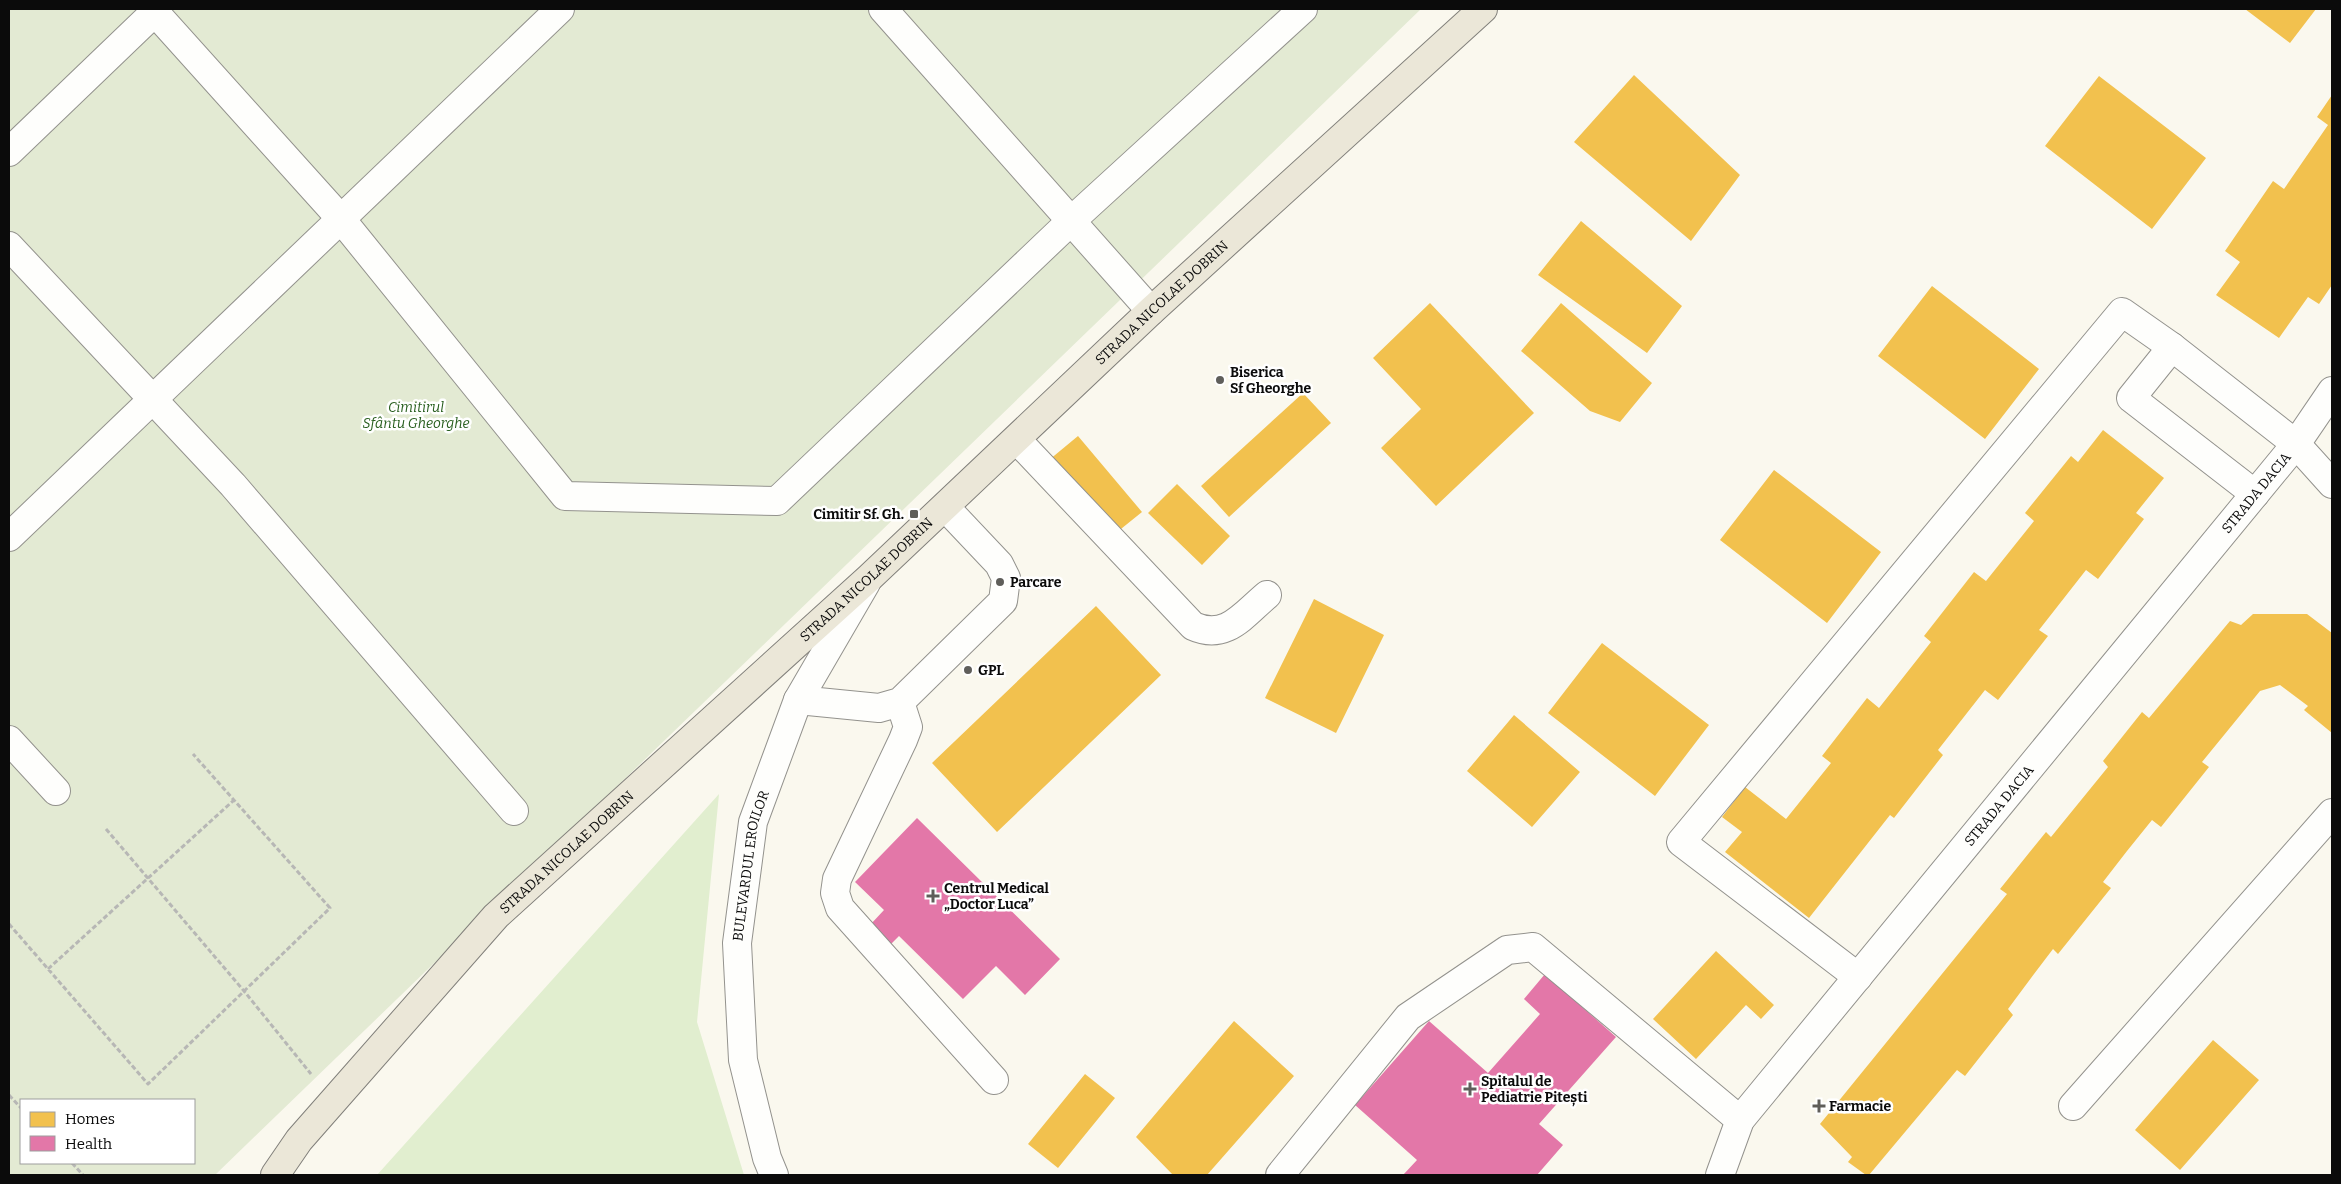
<svg xmlns="http://www.w3.org/2000/svg" width="2341" height="1184" font-family="Bitter,serif">
<rect width="100%" height="100%" fill="#faf8ee"/>
<path fill="#e1eecf" d="M719,794L697,1022L744,1175H377Z"/>
<path fill="#e3ead3" fill-rule="evenodd" d="M9,9H1421L215,1175H9ZM21,1100H194V1163H21Z"/>
<path fill="#f2c14e" d="M2245,9H2316L2290,43Z
M1634,75L1740,175L1691,241L1574,142Z
M2099,76L2206,158L2152,229L2045,146Z
M2332,95V285L2319,304L2308,297L2279,338L2216,295L2240,262L2225,251L2273,181L2284,189L2328,125L2317,117Z
M1581,221L1682,306L1647,353L1538,275Z
M1932,286L2039,369L1985,439L1878,356Z
M1430,303L1534,413L1436,506L1381,448L1421,409L1373,358Z
M1561,303L1652,383L1620,422L1590,411L1521,351Z
M1303,393L1331,423L1229,517L1201,486Z
M2103,430L2164,478L2136,513L2144,519L2098,579L2086,570L2039,630L2048,636L1998,700L1985,690L1938,750L1943,755L1894,818L1890,815L1809,918L1725,852L1742,832L1722,817L1745,787L1786,819L1831,763L1822,756L1867,698L1879,708L1931,642L1924,636L1974,572L1986,581L2034,521L2025,513L2071,456L2078,462Z
M1078,436L1142,512L1106,541L1043,465Z
M1774,470L1881,552L1827,623L1720,540Z
M1177,484L1230,536L1202,565L1148,513Z
M1314,599L1384,635L1336,733L1265,698Z
M1096,606L1161,675L997,832L932,763Z
M2253,614H2307L2332,633V733L2304,710L2308,706L2280,685L2260,691L2202,762L2209,767L2161,827L2152,820L2127,851L2103,882L2111,888L2058,954L2053,949L2034,974L2008,1009L2013,1015L1965,1076L1957,1070L1869,1175H1866L1848,1162L1852,1157L1820,1124L2007,894L2000,889L2046,832L2051,837L2108,767L2103,761L2142,712L2149,718L2230,621L2241,625Z
M1602,643L1709,725L1655,796L1548,713Z
M1514,715L1580,772L1532,827L1467,771Z
M1716,951L1774,1005L1761,1019L1746,1005L1696,1059L1653,1019Z
M1234,1021L1294,1076L1207,1175H1173L1136,1137Z
M2213,1040L2259,1080L2180,1170L2135,1130Z
M1085,1074L1115,1098L1058,1168L1028,1144Z"/>
<path fill="#e377a8" d="M917,818L1060,959L1025,995L996,966L963,999L899,936L890,945L870,925L884,910L855,882Z
M1545,974L1616,1037L1539,1124L1563,1145L1537,1175H1403L1417,1160L1355,1105L1429,1021L1488,1073L1540,1014L1524,999Z"/>
<g fill="none" stroke-linecap="round" stroke-linejoin="round">
<defs>
<g id="minor">
<path d="M152,9L341,219L565,496L777,501L1071,221L1303,9"/>
<path d="M883,9L1151,311"/>
<path d="M9,152L158,9"/>
<path d="M9,246L233,485L514,811"/>
<path d="M2172,347L2131,398L2255,494"/>
<path d="M1017,440L1193,626C1226,641 1243,615 1267,595"/>
<path d="M9,537L560,9"/>
<path d="M798,700L879,708L900,702L1003,601L1006,578L999,564L946,508"/>
<path d="M900,702L908,727L903,740L837,879L835,893L840,908L994,1080"/>
<path d="M9,740L56,791"/>
<path d="M1858,977L1681,842L2122,312L2172,347L2296,444L2332,484"/>
<path d="M2073,1106L2332,813"/>
<path id="s1" d="M774,1175L767,1158L743,1060L737,943L753,822L798,700L866,583"/>
<path d="M1280,1175L1408,1017L1507,950L1533,947L1740,1120"/>
<path id="s2" d="M1720,1175L1740,1120L2296,444L2332,391"/>
</g>
<g id="major">
<path id="s3" d="M275,1175L299,1140L496,916L869,578L1151,311L1483,9"/>
</g>
</defs>
<use href="#minor" stroke="#93928d" stroke-width="30"/>
<use href="#major" stroke="#807f7a" stroke-width="30"/>
<path stroke="#b7b7b5" stroke-width="3" stroke-dasharray="5 2.5" stroke-linecap="butt" d="M106,829L244,991L311,1074
M9,924L148,1084L330,908L193,754
M48,969L234,800
M9,1095L21,1108
M72,1163L83,1175"/>
<use href="#minor" stroke="#fefefc" stroke-width="28"/>
<use href="#major" stroke="#ebe7d8" stroke-width="28"/>
</g>
<g fill="#5f5e5a" stroke="#fff" stroke-width="2">
<circle cx="1220" cy="380" r="5"/>
<rect x="909" y="509" width="10" height="10" rx="2.5"/>
<circle cx="1000" cy="582" r="5"/>
<circle cx="968" cy="670" r="5"/>
<path d="M930.5 888.5h5v5h5v5h-5v5h-5v-5h-5v-5h5z"/>
<path d="M1467.5 1081.5h5v5h5v5h-5v5h-5v-5h-5v-5h5z"/>
<path d="M1816.5 1098.5h5v5h5v5h-5v5h-5v-5h-5v-5h5z"/>
</g>
<g text-anchor="middle" dominant-baseline="central" stroke-width="5" stroke-linejoin="round" paint-order="stroke">
<g font-size="14" fill="#0b0b0b" stroke="#fff">
<text stroke="none"><textPath href="#s3" startOffset="1246">STRADA NICOLAE DOBRIN</textPath></text>
<text stroke="none"><textPath href="#s2" startOffset="871">STRADA DACIA</textPath></text>
<text stroke="none"><textPath href="#s3" startOffset="841">STRADA NICOLAE DOBRIN</textPath></text>
<text stroke="none"><textPath href="#s2" startOffset="466">STRADA DACIA</textPath></text>
<text stroke="none"><textPath href="#s3" startOffset="436">STRADA NICOLAE DOBRIN</textPath></text>
<text stroke="none"><textPath href="#s1" startOffset="315">BULEVARDUL EROILOR</textPath></text>
</g>
<g font-size="14" font-weight="bold" fill="#0b0b0b" stroke="#fff" text-anchor="start">
<text x="1230" y="372">Biserica<tspan x="1230" dy="16">Sf Gheorghe</tspan></text>
<text x="904" y="514" text-anchor="end">Cimitir Sf. Gh.</text>
<text x="1010" y="582">Parcare</text>
<text x="978" y="670">GPL</text>
<text x="944" y="888">Centrul Medical<tspan x="944" dy="16">„Doctor Luca”</tspan></text>
<text x="1481" y="1081">Spitalul de<tspan x="1481" dy="16">Pediatrie Pitești</tspan></text>
<text x="1829" y="1106">Farmacie</text>
</g>
<g font-size="14" font-style="italic" fill="#295f1f" stroke="#fff">
<text x="416" y="407">Cimitirul<tspan x="416" dy="16">Sfântu Gheorghe</tspan></text>
</g>
</g>
<rect width="2341" height="1184" fill="none" stroke="#0b0b0b" stroke-width="20"/>
<rect x="20" y="1099" width="175" height="65" fill="#ffffff" stroke="#9d9d9d"/>
<rect x="30" y="1112" width="25" height="15" fill="#f2c14e" stroke="#9d9d9d"/>
<text x="65" y="1124" font-size="15" fill="#0b0b0b">Homes</text>
<rect x="30" y="1136" width="25" height="15" fill="#e377a8" stroke="#9d9d9d"/>
<text x="65" y="1149" font-size="15" fill="#0b0b0b">Health</text>
</svg>
